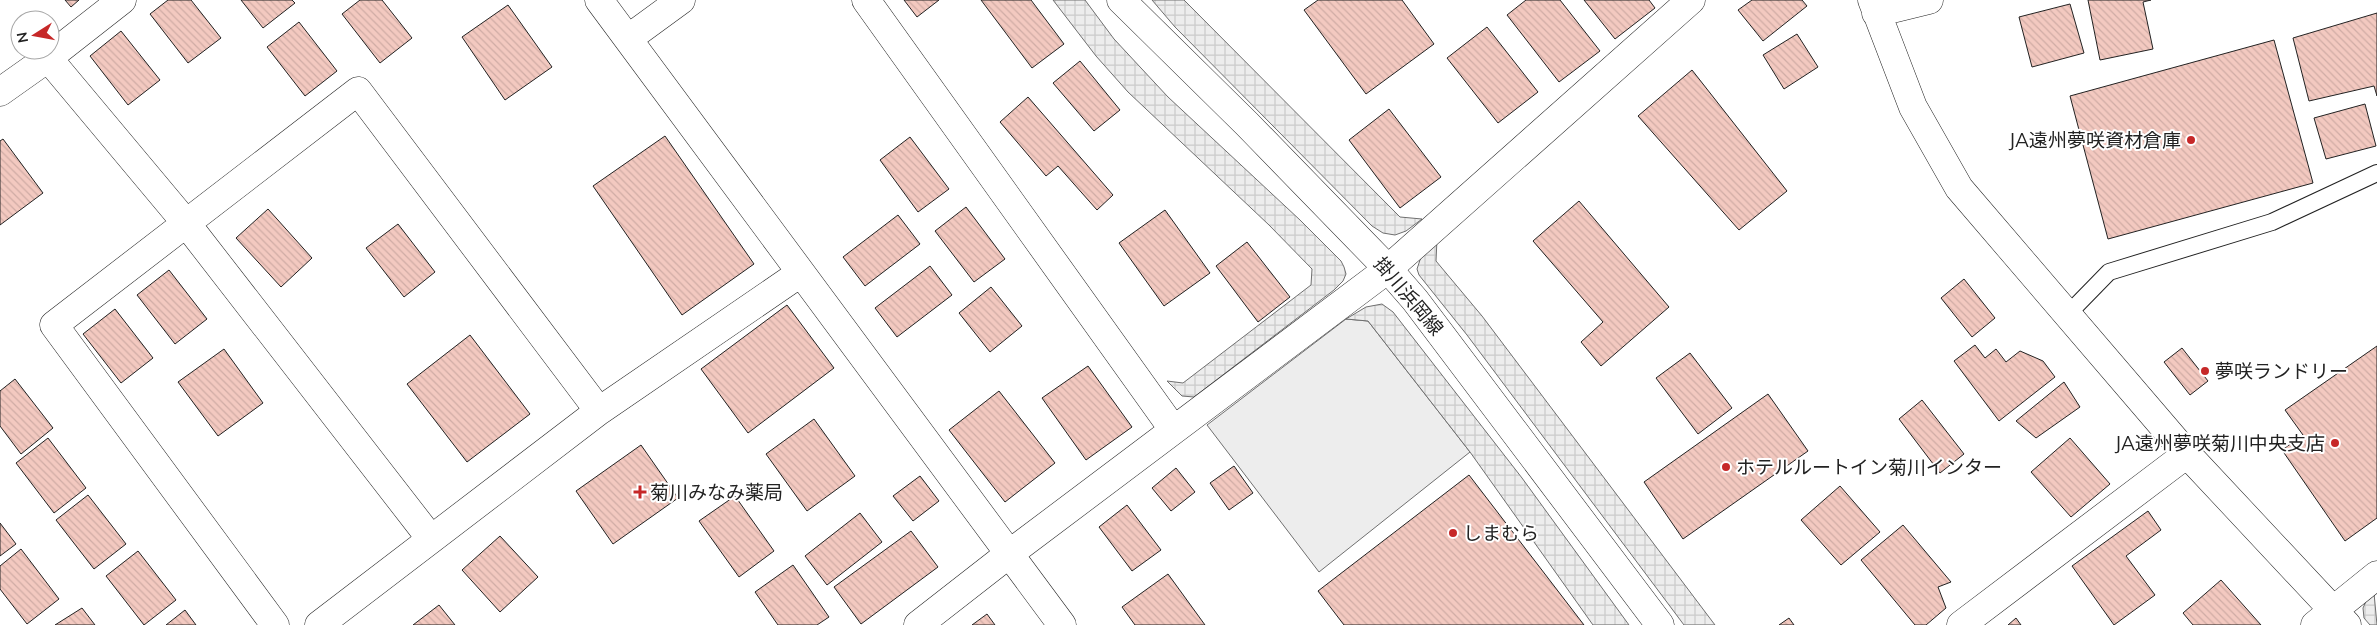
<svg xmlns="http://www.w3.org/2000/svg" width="2377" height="625" font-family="Mulish,'Noto Sans JP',sans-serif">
<defs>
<pattern id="plaza-grid" width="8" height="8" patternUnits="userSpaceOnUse" patternTransform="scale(1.25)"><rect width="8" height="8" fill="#ededed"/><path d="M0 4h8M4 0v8" fill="none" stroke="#cbcbcb"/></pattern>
<pattern id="building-back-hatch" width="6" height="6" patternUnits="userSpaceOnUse" patternTransform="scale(1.25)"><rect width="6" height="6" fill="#f3c9c0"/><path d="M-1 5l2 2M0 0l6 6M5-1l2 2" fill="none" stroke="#d0aca5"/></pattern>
</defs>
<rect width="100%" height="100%" fill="#fff"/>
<path fill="#ededed" stroke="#6f6f6f" d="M1346,319L1368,321L1470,452L1319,572L1207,425Z"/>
<path fill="url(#plaza-grid)" stroke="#6f6f6f" d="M1053,0H1085L1114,39L1168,97L1300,220L1341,261L1344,267L1346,274L1343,281L1334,290L1194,397L1182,396L1167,381L1183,383L1311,285L1312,269L1269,225L1128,92L1096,56Z
M1152,0H1184L1400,217L1422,219L1406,231L1395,235L1383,233L1372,226L1175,27Z
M1437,239L1436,261L1482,316L1715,625H1684L1467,335L1419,275L1417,269L1421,257Z
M1382,304L1393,312L1522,478L1629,625H1593L1470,452L1368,321L1346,319L1366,307Z
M2374,593L2377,625H2370L2364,618L2363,608L2367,599Z"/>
<path fill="url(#building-back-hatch)" stroke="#222" d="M65,0H79L71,7Z
M168,0H191L221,38L188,63L150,14Z
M241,0H292L295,3L263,28Z
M360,0H382L412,38L380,63L342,14Z
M904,0H939L917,17Z
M981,0H1031L1064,44L1032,68Z
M1318,0H1402L1434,44L1366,94L1304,10Z
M1526,0H1560L1600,51L1559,82L1507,15Z
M1584,0H1649L1655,8L1615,39Z
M1752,0H1802L1807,6L1763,41L1738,10Z
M2088,0H2151L2143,2L2153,49L2100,60Z
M2070,4L2084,53L2032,67L2019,17Z
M508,5L552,67L505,100L462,37Z
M2377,13V96L2374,86L2309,101L2293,38Z
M299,22L337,71L305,96L267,47Z
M1487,27L1538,92L1498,123L1447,58Z
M121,31L160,80L128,105L90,56Z
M1797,34L1818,67L1784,89L1763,55Z
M2274,40L2313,183L2108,239L2070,96Z
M1080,61L1120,110L1094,131L1053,83Z
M1692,70L1787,191L1739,230L1638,116Z
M1028,97L1113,195L1097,210L1058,166L1046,176L1000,122Z
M2365,104L2376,146L2326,159L2314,118Z
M1389,109L1441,177L1400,208L1349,140Z
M665,136L754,264L682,315L593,186Z
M910,137L949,189L918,212L880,160Z
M3,139L43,193L0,225V141Z
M1579,201L1669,307L1601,366L1581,342L1603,322L1533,241Z
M966,207L1005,259L974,282L935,231Z
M268,209L312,258L281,287L236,238Z
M1165,210L1210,273L1164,306L1119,243Z
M898,215L920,244L865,286L843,257Z
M398,224L435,272L404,297L366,248Z
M1247,242L1290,297L1258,322L1216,266Z
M930,266L952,295L897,337L875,308Z
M169,270L207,319L175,344L137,295Z
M1964,279L1995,318L1972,337L1941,298Z
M991,287L1022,326L990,352L959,313Z
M787,305L834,368L748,433L701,369Z
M115,309L153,358L121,383L83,334Z
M470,335L530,414L467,462L407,384Z
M1975,345L1985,358L1996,349L2006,362L2020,351L2043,361L2055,377L1999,421L1954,361Z
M2377,346V518L2345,541L2282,450L2303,435L2285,410Z
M2182,348L2208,381L2190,395L2164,362Z
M224,349L263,403L218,436L178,382Z
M1690,353L1732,408L1698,434L1656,378Z
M1088,366L1132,427L1086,460L1042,398Z
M15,379L53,428L21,454L0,426V391Z
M2064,382L2080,407L2036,438L2016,421Z
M999,391L1055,463L1005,502L949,430Z
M1768,394L1808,451L1683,539L1644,482Z
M1922,400L1964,454L1940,473L1899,419Z
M814,419L855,476L807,511L766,454Z
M48,438L86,488L54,513L16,463Z
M2070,438L2110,484L2071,517L2031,472Z
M641,445L678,498L613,544L576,491Z
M1234,466L1253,493L1229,510L1210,483Z
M1176,468L1195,492L1171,511L1152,488Z
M1469,475L1584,625H1344L1318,591Z
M920,476L939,501L913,521L893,496Z
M1840,486L1880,532L1841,565L1801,520Z
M88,495L126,544L94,569L56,520Z
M735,496L774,551L739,577L699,521Z
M1127,505L1161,550L1132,571L1099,527Z
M2148,511L2161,530L2126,556L2155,595L2114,625L2072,566Z
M860,513L882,542L827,585L805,556Z
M0,523L16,544L0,556Z
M1903,525L1951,582L1938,587L1946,608L1926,625H1915L1861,560Z
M911,531L938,567L861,624L834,587Z
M500,536L538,577L500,612L462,570Z
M21,549L59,599L27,624L0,589V566Z
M138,551L176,600L144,625L106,576Z
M793,565L829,617L817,625H778L755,592Z
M1168,574L1205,625H1135L1122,607Z
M2221,580L2261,625H2193L2183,613Z
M439,605L455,625H413Z
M82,608L95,625H55Z
M185,610L196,625H166Z
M987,614L995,625H972Z
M1789,618L1794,625H1779Z
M2016,618L2021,625H2008Z"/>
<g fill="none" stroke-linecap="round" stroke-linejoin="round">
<defs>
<path id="service" d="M2068,314L2109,272L2272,222L2377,173"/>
<path id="minor" d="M599,0L1062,625
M866,0L1173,429
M1872,0L1913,107L1959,188L2187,454L2347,625
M1876,13L1929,0
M629,38L681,0
M48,58L186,223L431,539
M0,92L48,58L122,0
M275,625L54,325L358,91L599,411
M319,625L599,411L799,274
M918,625L1009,554L1388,269L1691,0
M1961,625L2187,454
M2315,625L2377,575"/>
<path id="primary" d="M1121,0L1247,124L1388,269L1415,300L1660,625"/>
</defs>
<use href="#service" stroke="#222" stroke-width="18"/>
<use href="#minor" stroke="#222" stroke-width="29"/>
<use href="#primary" stroke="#222" stroke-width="29"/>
<use href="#service" stroke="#fff" stroke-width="16"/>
<use href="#minor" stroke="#fff" stroke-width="28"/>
<use href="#primary" stroke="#fff" stroke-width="28"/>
</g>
<g fill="#c62828" stroke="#fff" stroke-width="2">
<circle cx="2191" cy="140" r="5"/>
<circle cx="2205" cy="371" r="5"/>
<circle cx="2335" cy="443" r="5"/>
<circle cx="1726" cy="467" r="5"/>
<path d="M637.5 484.5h5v5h5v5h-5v5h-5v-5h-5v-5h5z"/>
<circle cx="1453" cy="533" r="5"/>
</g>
<g text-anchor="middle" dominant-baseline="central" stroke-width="4" stroke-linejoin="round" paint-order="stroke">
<g font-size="19" fill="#222" stroke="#fff" text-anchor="start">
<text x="2181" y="140" text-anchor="end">JA遠州夢咲資材倉庫</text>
<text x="2215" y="371">夢咲ランドリー</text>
<text x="2325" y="443" text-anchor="end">JA遠州夢咲菊川中央支店</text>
<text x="1736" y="467">ホテルルートイン菊川インター</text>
<text x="650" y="492">菊川みなみ薬局</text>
<text x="1463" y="533">しまむら</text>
</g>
<g font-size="19" fill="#222" stroke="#fff">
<text transform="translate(1409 296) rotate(50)">掛川浜岡線</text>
</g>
</g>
<g transform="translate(35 35) rotate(259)"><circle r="24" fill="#ffffff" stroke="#a7a7a7"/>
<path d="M0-4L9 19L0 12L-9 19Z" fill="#c62828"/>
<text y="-8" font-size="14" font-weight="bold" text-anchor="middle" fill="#222222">N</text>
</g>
</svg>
